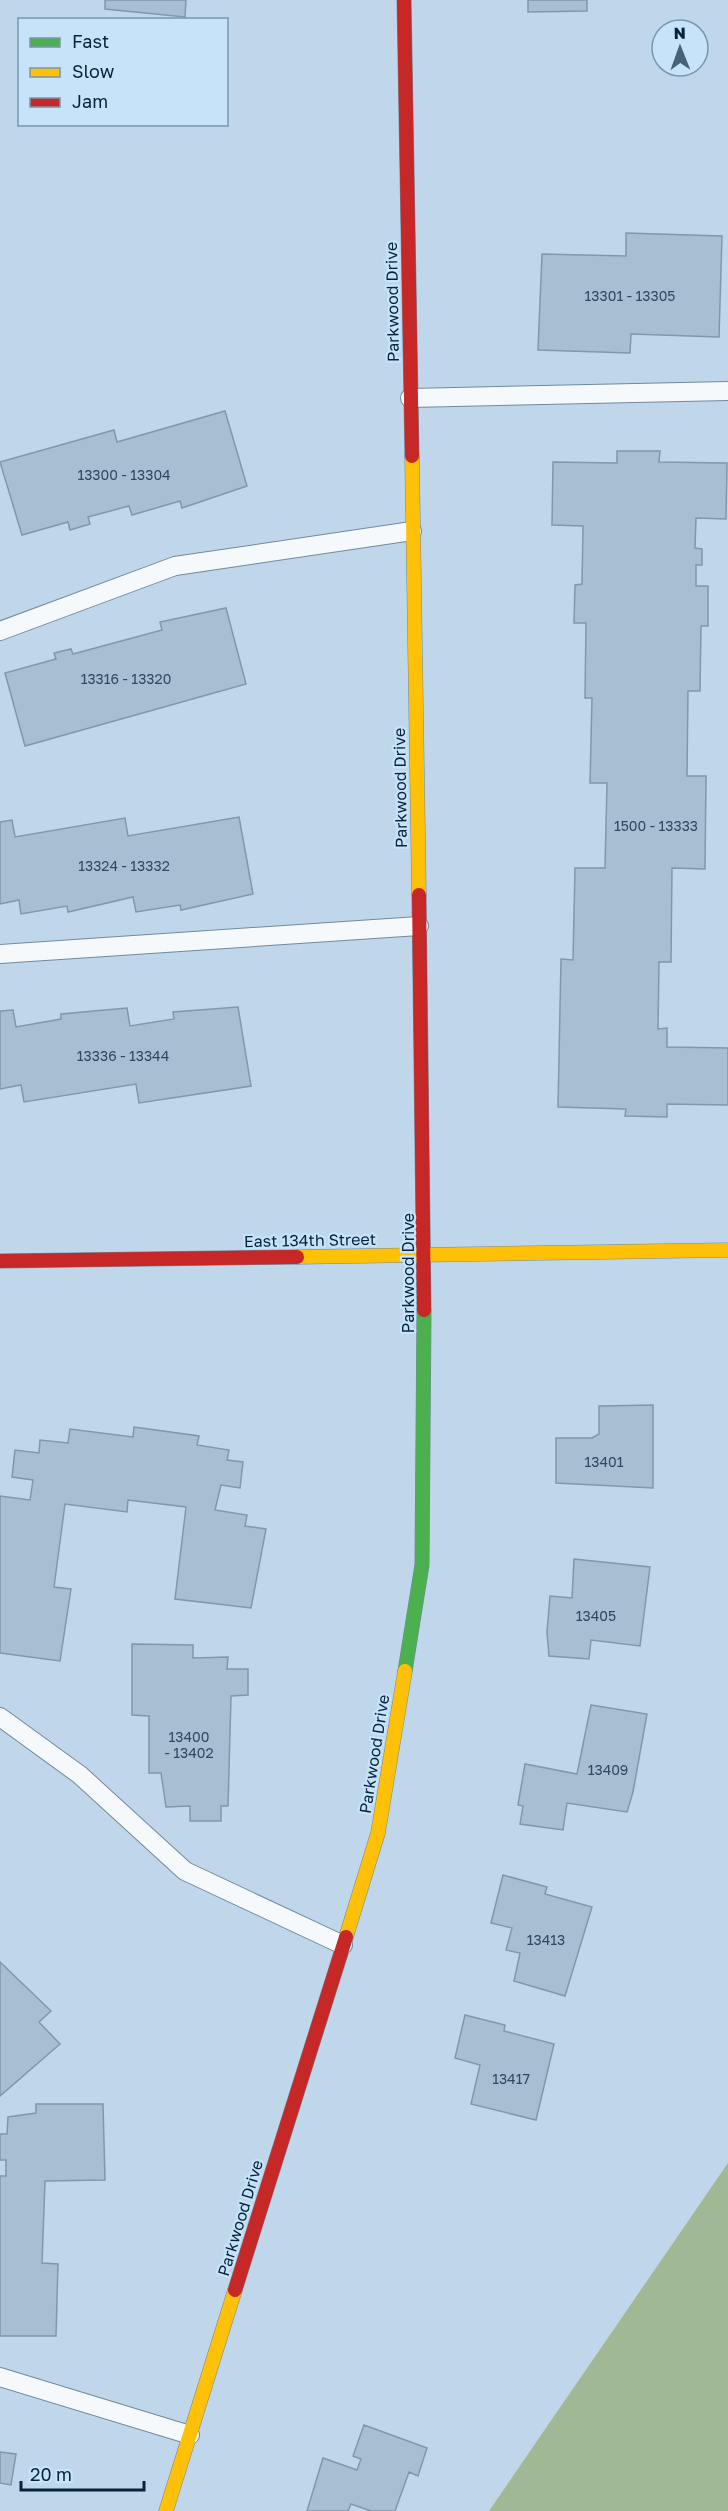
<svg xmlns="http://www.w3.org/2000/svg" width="728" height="2511" font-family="'Golos Text',sans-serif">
<rect width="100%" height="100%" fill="#c0d6ea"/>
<path fill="#a0b994" d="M728,2163V2511H489Z"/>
<path fill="#a8bfd3" stroke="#8098ab" stroke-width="1.5" d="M105,0H186L185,17L105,9Z
M528,0H587V11L528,12Z
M626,233L722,236L719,337L631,334L630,353L538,350L542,254L626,256Z
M225,411L247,486L182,508L180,501L132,515L129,506L88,517L90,524L70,530L68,522L22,535L0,462L114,430L117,442Z
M617,451H660L659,462L727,463L726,519L696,518L695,548L702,549V565H696V586H708V626H701L700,691H688L687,776H706L705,869L672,868L671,962H659L658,1029L667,1028V1047L728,1048V1105L667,1104V1117L625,1116L626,1109L558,1107L561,959L573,960L575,868H605L607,783H590L592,698H585L586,623H574L575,585L582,584L583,526L552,525L553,462L617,463Z
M226,608L246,684L25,746L5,673L56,659L54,653L71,649L73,654L162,630L160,622Z
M239,817L253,894L181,910L180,905L136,912L133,897L68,912L67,906L21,914L19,900L0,904V822L12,820L15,837L125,818L128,836Z
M238,1007L251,1086L139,1103L136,1084L24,1102L21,1085L0,1089V1011L13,1010L16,1027L61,1019V1014L127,1008L130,1026L174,1019L173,1012Z
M653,1405V1488L556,1483V1438H592L599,1434V1406Z
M134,1427L199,1436L197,1445L229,1450L227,1460L243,1462L240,1488L221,1485L215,1510L247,1515L245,1526L266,1529L251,1608L175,1599L186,1507L128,1500L127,1512L65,1504L54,1587L71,1589L60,1661L0,1653V1496L30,1500L33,1480L12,1477L15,1450L39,1453L40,1440L68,1443L70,1429L133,1437Z
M574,1559L650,1567L640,1646L591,1640L589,1659L549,1656L547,1632L550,1596L572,1598Z
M132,1644L193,1645V1658L228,1657L227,1669H248V1695L231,1696L228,1806H221V1821H190V1806L166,1807L161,1773H149V1716L132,1715Z
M591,1705L647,1714L633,1792L627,1812L567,1803L563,1830L520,1824L523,1806L518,1805L525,1764L577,1774Z
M503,1875L547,1887L545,1894L592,1907L565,1996L514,1981L520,1953L506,1950L512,1928L491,1923Z
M0,1962L51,2011L39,2022L60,2044L0,2096Z
M465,2015L505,2025L504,2031L554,2044L536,2120L471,2104L480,2065L455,2058Z
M36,2104H103L105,2180L45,2181L42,2263L58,2264L56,2336H0V2176H6V2160H0V2134H7L8,2117L36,2113Z
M364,2425L427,2448L418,2476L409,2472L395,2511H371L351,2504L348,2511H307L323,2458L357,2470L361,2459L353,2456Z
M0,2452L16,2454L11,2485L0,2483Z"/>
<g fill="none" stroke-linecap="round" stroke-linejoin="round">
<defs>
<path id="lane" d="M410,398L728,391
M0,631L175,566L412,531
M0,954L419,926
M0,1717L80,1775L185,1871L343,1945
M0,2377L190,2435"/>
<path id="fast" d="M405,1671L422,1565L424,1310"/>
<path id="slow" d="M412,456L419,895
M297,1257L728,1250
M346,1937L378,1833L405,1671
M166,2511L235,2290"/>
<path id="jam" d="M404,0L412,456
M419,895L424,1310
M0,1261L297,1257
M235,2290L346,1937"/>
</defs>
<use href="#lane" stroke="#708a9d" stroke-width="20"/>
<use href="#fast" stroke="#708a9d" stroke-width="15"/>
<use href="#slow" stroke="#708a9d" stroke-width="15"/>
<use href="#jam" stroke="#708a9d" stroke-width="15"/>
<use href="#lane" stroke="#f6f9fc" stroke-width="18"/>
<use href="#fast" stroke="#4caf50" stroke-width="14"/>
<use href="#slow" stroke="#ffc107" stroke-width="14"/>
<use href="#jam" stroke="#c62828" stroke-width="14"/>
</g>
<g text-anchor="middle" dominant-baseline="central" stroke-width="4.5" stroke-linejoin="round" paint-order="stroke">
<g font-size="14" fill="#2e4a60">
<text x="630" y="295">13301 - 13305</text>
<text x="124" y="474">13300 - 13304</text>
<text x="126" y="678">13316 - 13320</text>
<text x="656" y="825">1500 - 13333</text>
<text x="124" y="865">13324 - 13332</text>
<text x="123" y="1055">13336 - 13344</text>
<text x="604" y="1461">13401</text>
<text x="596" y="1615">13405</text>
<text x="189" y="1736">13400<tspan x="189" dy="16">- 13402</tspan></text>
<text x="608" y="1769">13409</text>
<text x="546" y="1939">13413</text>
<text x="511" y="2078">13417</text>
</g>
<g font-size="16" fill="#052339" stroke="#c7e3fa">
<text transform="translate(392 302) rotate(-91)">Parkwood Drive</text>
<text transform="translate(400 788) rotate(-91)">Parkwood Drive</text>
<text transform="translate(310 1240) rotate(-1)">East 134th Street</text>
<text transform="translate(408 1273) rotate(-90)">Parkwood Drive</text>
<text transform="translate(374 1754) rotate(-81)">Parkwood Drive</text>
<text transform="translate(240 2218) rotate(-73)">Parkwood Drive</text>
</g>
</g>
<rect x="18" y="18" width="210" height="108" fill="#c7e3fa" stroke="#7996ad" stroke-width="1.5"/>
<rect x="30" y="38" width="30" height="9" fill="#4caf50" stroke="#7996ad" stroke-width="1.5"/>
<text x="72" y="48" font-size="18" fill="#052339">Fast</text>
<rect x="30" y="68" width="30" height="9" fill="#ffc107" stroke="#7996ad" stroke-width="1.5"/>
<text x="72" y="78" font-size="18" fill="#052339">Slow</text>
<rect x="30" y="98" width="30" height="9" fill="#c62828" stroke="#7996ad" stroke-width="1.5"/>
<text x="72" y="108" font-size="18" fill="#052339">Jam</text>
<g transform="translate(680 48) rotate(359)"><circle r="28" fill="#c7e3fa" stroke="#7996ad" stroke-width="1.5"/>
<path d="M0-4.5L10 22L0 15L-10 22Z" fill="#466277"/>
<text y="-9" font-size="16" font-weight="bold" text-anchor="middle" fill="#052339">N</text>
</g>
<path d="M21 2481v9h123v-9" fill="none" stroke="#052339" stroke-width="3"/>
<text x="30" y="2481" font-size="18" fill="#052339" stroke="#c7e3fa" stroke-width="4.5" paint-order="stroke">20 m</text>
</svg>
